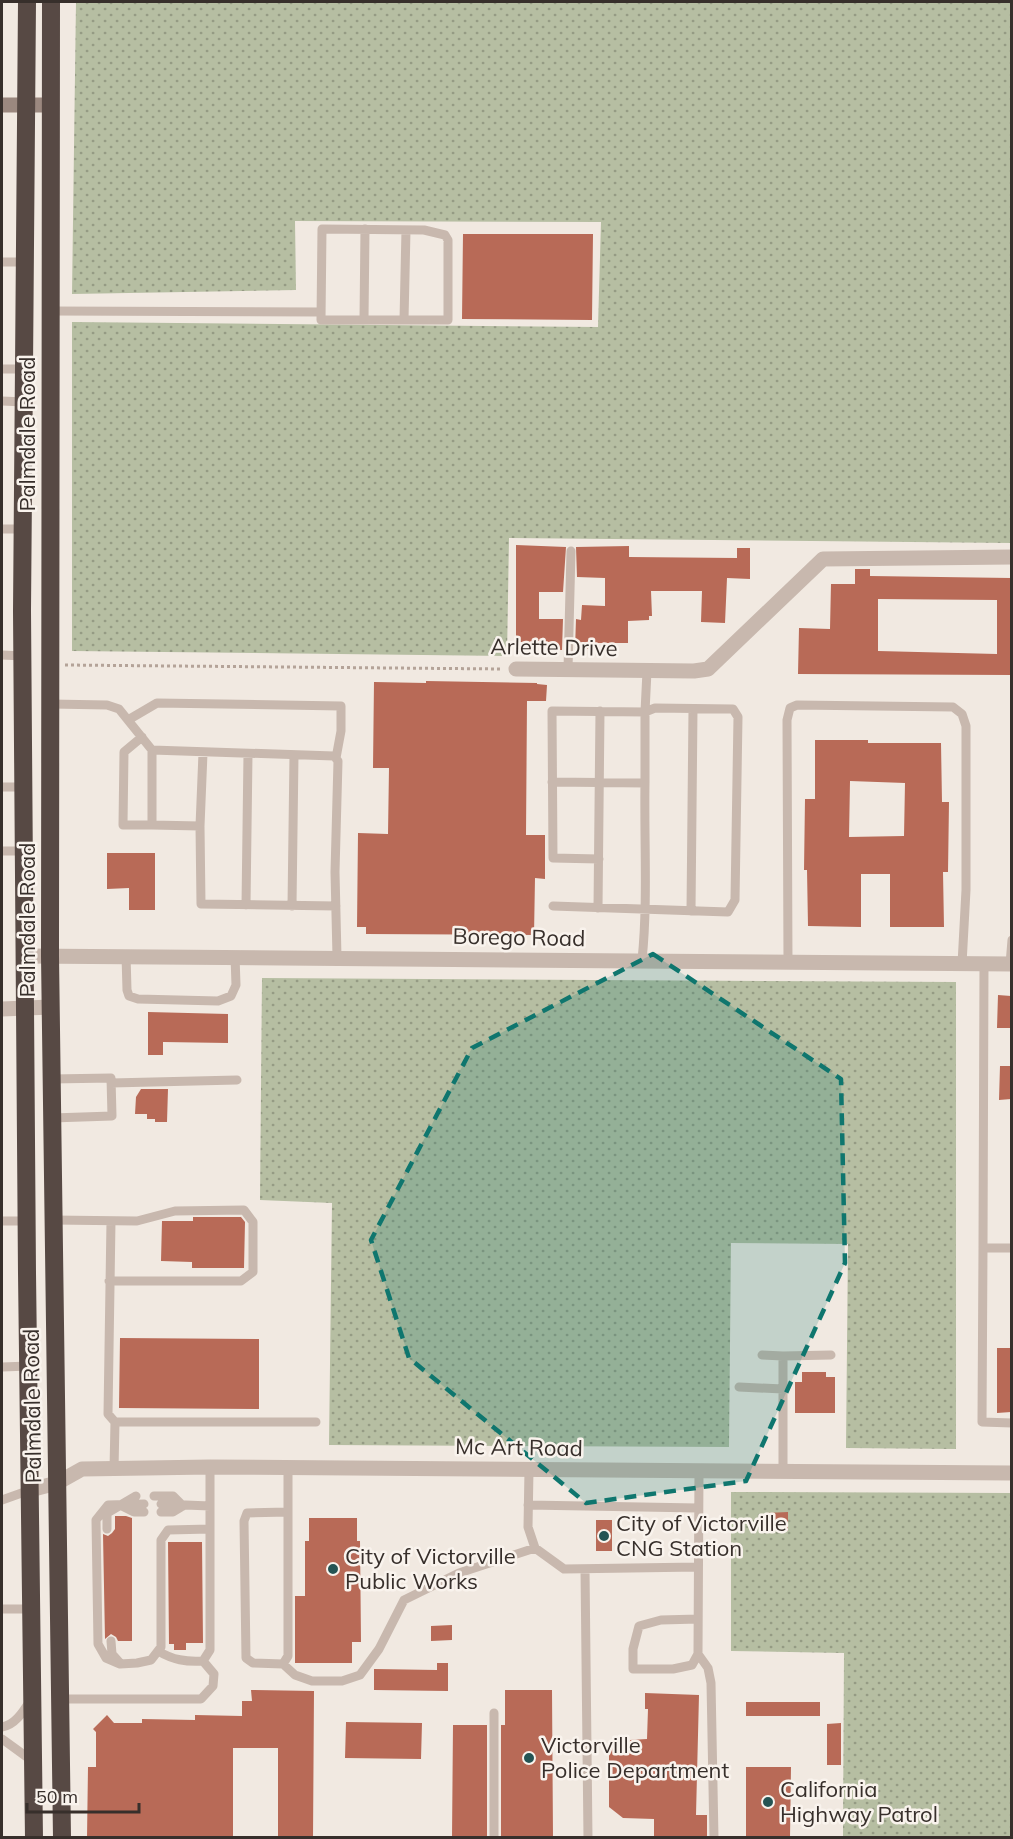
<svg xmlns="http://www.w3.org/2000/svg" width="1013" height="1839" font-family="Mulish,sans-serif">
<defs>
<pattern id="grass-dots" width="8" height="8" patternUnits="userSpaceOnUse" patternTransform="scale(1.5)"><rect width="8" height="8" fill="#b6bea2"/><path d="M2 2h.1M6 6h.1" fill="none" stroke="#959b84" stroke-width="1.8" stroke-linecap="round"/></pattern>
</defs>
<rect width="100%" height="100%" fill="#f1e9e1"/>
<path fill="url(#grass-dots)" d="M76,2H1011V543L509,538L507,656L72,651V322L598,327L601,222L295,221L296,290L72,294Z
M262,978L956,982V1449L846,1448L848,1244L731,1243L729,1447L329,1445L332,1203L260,1200Z
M731,1492L1011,1493V1837H843L844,1653L731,1651Z"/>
<path fill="#b86a57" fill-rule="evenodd" d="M463,234H593L592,320L462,319Z
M516,545L566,547L563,592H539V619H563L562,650H550V642H516Z
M629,546V557L737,558V548H750V579L727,578L725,623L701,622L702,591H651L652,616H649V620L628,621V643H594V649H575L576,619L581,620L582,605L605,606V578L577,577L576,547Z
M855,569H870V576L1011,578V675L798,674L799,628L830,629L831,584H855ZM878,599L997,600V654L878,651Z
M426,681L537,683V684L547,685L546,701H527L526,835H545V879L535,878L534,935L366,934V927H357L358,833L388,834L389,768H373L374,682L426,683Z
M815,740H868V743H941L942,802H949L948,872H943L944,927H890V874H861V927L808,926L807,870H804L805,799H815ZM850,781L905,783L904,836L849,837Z
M107,853H155V910H129V888L107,889Z
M998,995L1011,996V1028H997Z
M148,1012L228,1014V1043L163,1042V1055H148Z
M1000,1066H1011V1099L999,1100Z
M141,1089H168L167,1122H155V1119H147V1114H135L136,1097Z
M193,1217H241L245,1222L244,1268H192V1262L161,1261L162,1221H193Z
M120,1338L259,1339V1409L119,1408Z
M997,1348H1011V1412L997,1413Z
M802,1372H826V1377H835V1413H795V1382H802Z
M788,1512V1531H766V1513Z
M115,1516H126L132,1518V1641H118L116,1637L111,1634L105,1639L103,1534L108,1536L112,1533L115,1529Z
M309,1518H357V1541H360L361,1642H352V1663H295V1596H305V1541H309Z
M596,1520H612V1551H596Z
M168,1542H202L203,1643H186V1650H174V1644H169Z
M452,1625V1640L431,1641V1626Z
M437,1663H448V1691L374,1690V1669L437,1670Z
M251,1690L314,1691L313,1838H278V1748H233V1838H87L88,1767H96V1732L93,1729L107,1715L114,1723H142V1719L195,1720V1715L242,1716V1701H252Z
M505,1690H552L553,1838H501V1725H505Z
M645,1693L699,1695L696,1815H707V1838H654V1819L623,1818L609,1807V1747H629L630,1740L647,1739L648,1709H645Z
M746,1702H820V1716H746Z
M346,1722L422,1723L421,1759L345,1758Z
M841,1723V1765H827V1724Z
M453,1725H487V1838H452Z
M746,1767H791L790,1838H746Z"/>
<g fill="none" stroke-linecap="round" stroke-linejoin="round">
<path stroke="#b4a398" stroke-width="3" stroke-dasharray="3 3" stroke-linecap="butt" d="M65,665L502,669"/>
<path stroke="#c8b8ae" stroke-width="9" d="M322,229L424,230L445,235L448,240V320H321Z
M2,262H25
M50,311L321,312
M364,320L365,229
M404,320L406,230
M2,369H24
M2,401L24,402
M2,529H24
M2,655L23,656
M568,669L571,551
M51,704L107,705L119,709L152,750L334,756L338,761L335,872L337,957
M128,720L157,703L341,706V731L336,758
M142,737L124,752L123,825H152
M152,750V825L200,826L201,904L336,906
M552,782L645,783
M2,787H24
M200,826L203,753
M2,851H25
M599,859L553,858L552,711L645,712L647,671
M246,905L248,754
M292,906L294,755
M553,906L728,912L735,900L738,717L733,709L655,708L645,712V783C644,841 648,903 642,960
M598,908L600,711
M691,911L693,709
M126,955L127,990L129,996L138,999L218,1001L231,996L236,985L235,956
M788,962L787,720L790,708L797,705L953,707L962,714L966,726V890L962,964
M1010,964L1012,940
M52,1079L111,1078L112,1116L52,1118
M111,1083L237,1080
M53,1220L137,1221L175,1211L244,1210L253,1222V1272L241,1281H109
M2,1221H27
M111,1221L108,1414L115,1422L114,1469
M983,1248L984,964
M1012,1248H983L982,1422L1012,1423
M762,1355L783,1356
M2,1367L29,1366
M739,1387L783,1389
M115,1422H316
M529,1470L528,1527L535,1548L564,1569L698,1567
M783,1471V1356L831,1355
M154,1496H173L183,1506
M2,1500L30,1490
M144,1504L108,1505L96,1520L98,1644L106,1658L120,1664L137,1663L151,1660L161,1647V1540L168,1530L210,1529
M161,1504L210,1506
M528,1505L698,1508
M122,1506L134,1512H144
M161,1512H173L183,1506
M287,1512L247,1513L244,1521L246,1658L253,1663L283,1664L288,1656V1466
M107,1529V1513L136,1496
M585,1569L588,1838
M2,1609H31
M698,1619L661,1620L639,1626L633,1649V1669H673L692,1665L698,1654L699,1471
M111,1641L112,1654L120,1663
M158,1651C173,1660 186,1662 203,1661
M698,1654L708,1668L711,1683L714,1838
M203,1661L210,1650V1467
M283,1664L295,1675L312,1681H342L360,1675L379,1649L404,1600L459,1573L535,1548
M59,1699H201L213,1686L214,1674L203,1661
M2,1727C15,1725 23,1712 30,1701
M2,1739L31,1760
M494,1838V1713"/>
<path stroke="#c8b8ae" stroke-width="15" d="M516,669L694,671L708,669L823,559L1012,557
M26,956L1012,964
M2,1009L51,1007
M30,1490L57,1483L82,1469L210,1467L1012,1473"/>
<path stroke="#9b887f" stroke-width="15" d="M2,105H50"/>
<path stroke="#574944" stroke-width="18" d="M27,2L22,611L27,1273L34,1838
M51,2L50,956L62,1838"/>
</g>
<path fill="#0f766e" fill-opacity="0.2" stroke="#0f766e" stroke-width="4.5" stroke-dasharray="12 8" stroke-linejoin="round" d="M653,954L841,1079L845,1263L746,1481L586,1503L409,1358L371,1240L472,1048Z"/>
<g fill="#255454" stroke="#f9f3ed" stroke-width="2">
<circle cx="604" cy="1536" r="6"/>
<circle cx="333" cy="1569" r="6"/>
<circle cx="529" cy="1758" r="6"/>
<circle cx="768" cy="1802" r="6"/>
</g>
<g text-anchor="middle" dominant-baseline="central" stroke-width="5" stroke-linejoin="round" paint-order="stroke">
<g font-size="22" fill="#372f2b" stroke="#f9f3ed">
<text transform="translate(27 434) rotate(-90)">Palmdale Road</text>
<text transform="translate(554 647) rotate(1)">Arlette Drive</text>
<text transform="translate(27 920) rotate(-90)">Palmdale Road</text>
<text transform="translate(519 937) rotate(1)">Borego Road</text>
<text transform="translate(32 1406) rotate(-91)">Palmdale Road</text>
<text transform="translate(519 1447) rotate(1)">Mc Art Road</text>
</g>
<g font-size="22" fill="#372f2b" stroke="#f9f3ed" text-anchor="start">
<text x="616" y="1523">City of Victorville<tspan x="616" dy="25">CNG Station</tspan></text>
<text x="345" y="1556">City of Victorville<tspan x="345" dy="25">Public Works</tspan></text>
<text x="541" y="1745">Victorville<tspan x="541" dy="25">Police Department</tspan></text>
<text x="780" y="1789">California<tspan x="780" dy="25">Highway Patrol</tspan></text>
</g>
</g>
<rect width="1013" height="1839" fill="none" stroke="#372f2b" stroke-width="6"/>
<path d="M27 1803v9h112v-9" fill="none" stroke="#372f2b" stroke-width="3"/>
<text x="36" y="1803" font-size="18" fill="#372f2b" stroke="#f9f3ed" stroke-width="4.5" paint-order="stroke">50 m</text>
</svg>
